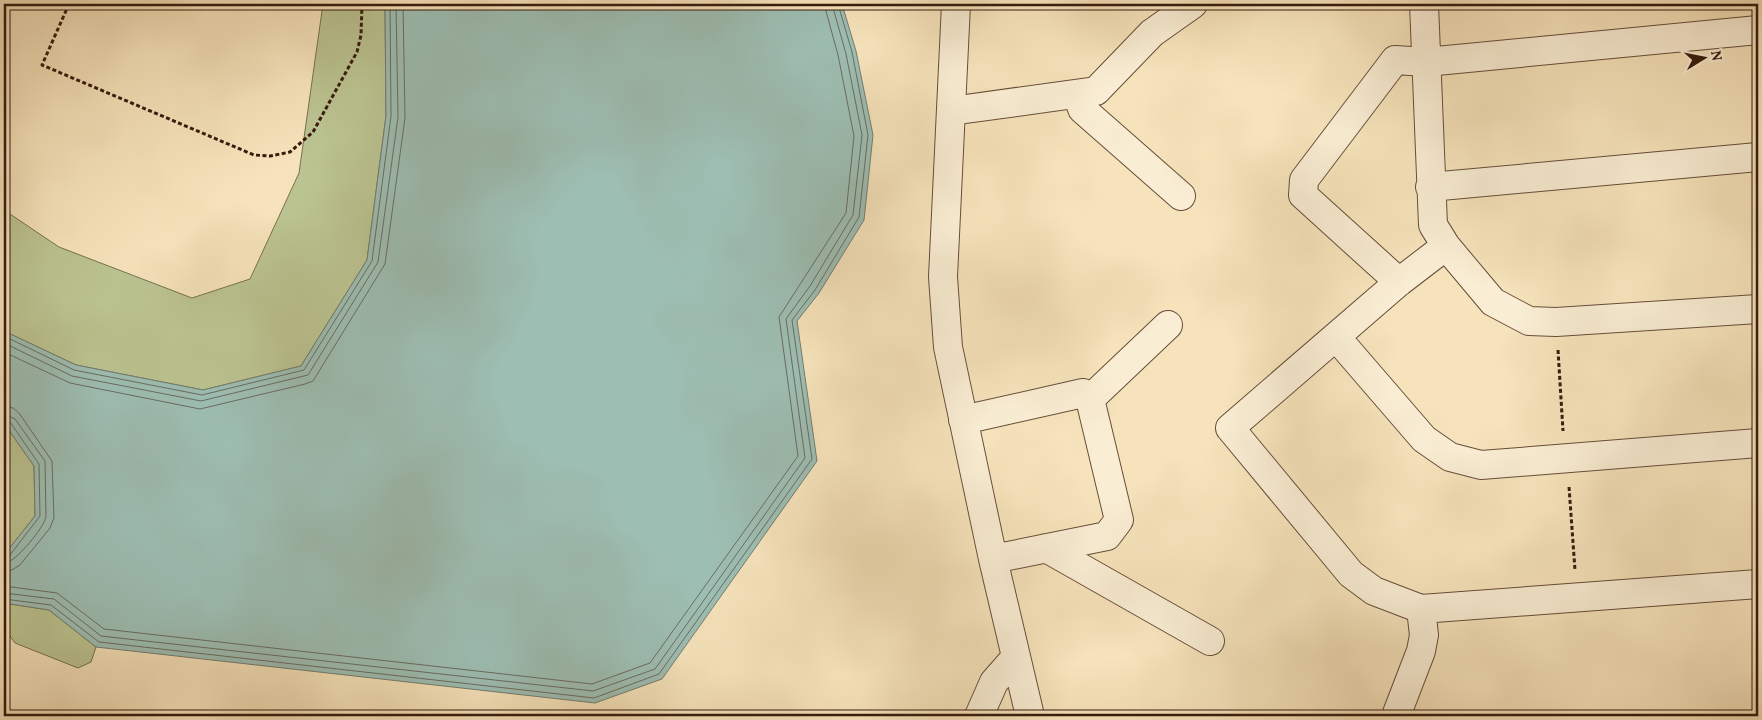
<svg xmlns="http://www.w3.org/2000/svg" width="1762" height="720" font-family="Vollkorn,serif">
<rect width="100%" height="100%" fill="#f6e3bb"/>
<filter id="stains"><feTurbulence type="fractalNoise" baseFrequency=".004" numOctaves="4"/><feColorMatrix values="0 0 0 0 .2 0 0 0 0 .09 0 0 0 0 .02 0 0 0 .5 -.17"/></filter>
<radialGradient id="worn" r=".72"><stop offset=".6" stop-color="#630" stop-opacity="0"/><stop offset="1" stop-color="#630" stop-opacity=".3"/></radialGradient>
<path fill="#bbc491" stroke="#797050" d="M323,4H385L386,116L367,260L301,366L203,390L76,365L4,331V210L59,247L192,298L250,279L299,173Z
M4,423L34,466L35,516L4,555Z
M4,603L49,610L96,647L91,662L78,668L15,643L4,628Z"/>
<path fill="#9dbeb3" stroke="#747d71" d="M385,4H842L856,51L873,135L864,220L819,293L797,321L817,461L662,679L595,703L96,647L49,610L4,603V555L35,516L34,466L4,423V331L76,365L203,390L301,366L367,260L386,116Z"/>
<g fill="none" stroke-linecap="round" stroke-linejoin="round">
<path stroke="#6a6c60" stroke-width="1" d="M4,336L74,370L202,395L304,370L372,261L391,116L390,4
M4,343L72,376L201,401L308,375L378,262L398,117L396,4
M4,352L70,383L200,409L305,384L313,381L385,264L405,118L403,4
M4,406L13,408L19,413L52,461L54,518L50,528L20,565L12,570L4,571
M4,414L15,419L45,461L46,516C45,527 15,563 4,564
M4,420L10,422L39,464L40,516L10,555L4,557
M4,586L57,593L104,629L592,684L650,663L798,456L779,317L846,213L854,136L838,55L824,4
M4,593L54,599L101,636L593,691L655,669L805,458L786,319L810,286L853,215L862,135L846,54L832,4
M4,599L51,605L99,642L594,698L659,674L812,459L792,320L815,290L859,217L868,135L852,52L838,4"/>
<defs>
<path id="minor" d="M956,4L943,277L948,347L993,559L1030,716
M1424,4L1433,225L1446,246L1399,282L1230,428L1351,574L1374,591L1421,609L1758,584
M1078,95L1082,109L1181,196
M951,111L1096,91L1152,33L1193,4
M1430,187L1758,157
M1446,246L1493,302L1529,321L1556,322L1758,309
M1399,282L1303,195L1304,180L1395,60L1426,62L1758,30
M1336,337L1424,439L1450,457L1481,465L1758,443
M1090,399L1168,325
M963,420L1083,393L1090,399L1119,520L1107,536L993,559
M1046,548L1210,641
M979,716L994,682L1016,657
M1396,716L1421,651L1424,635L1421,609"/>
</defs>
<use href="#minor" stroke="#674d39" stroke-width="30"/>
<path stroke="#371b0e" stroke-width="3" stroke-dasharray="4 2.5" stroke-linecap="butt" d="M69,4L42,65L254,155L270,156L290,152L313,132L357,52L361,35L362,4
M1558,350L1563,431
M1569,487L1575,570"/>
<use href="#minor" stroke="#f9edd3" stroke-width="28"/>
</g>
<rect width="1762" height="720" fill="none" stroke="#f6e3bb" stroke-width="20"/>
<rect x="5" y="5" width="1752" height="710" fill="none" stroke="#371b0e" stroke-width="2.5"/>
<rect x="10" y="10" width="1742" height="700" fill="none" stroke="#371b0e"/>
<g transform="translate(1704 58) rotate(80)" stroke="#f9edd3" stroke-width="4" paint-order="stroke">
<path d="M0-4L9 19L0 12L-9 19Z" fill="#371b0e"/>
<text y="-8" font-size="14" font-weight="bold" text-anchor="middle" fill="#371b0e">N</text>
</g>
<rect width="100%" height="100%" filter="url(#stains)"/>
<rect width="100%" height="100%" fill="url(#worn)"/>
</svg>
